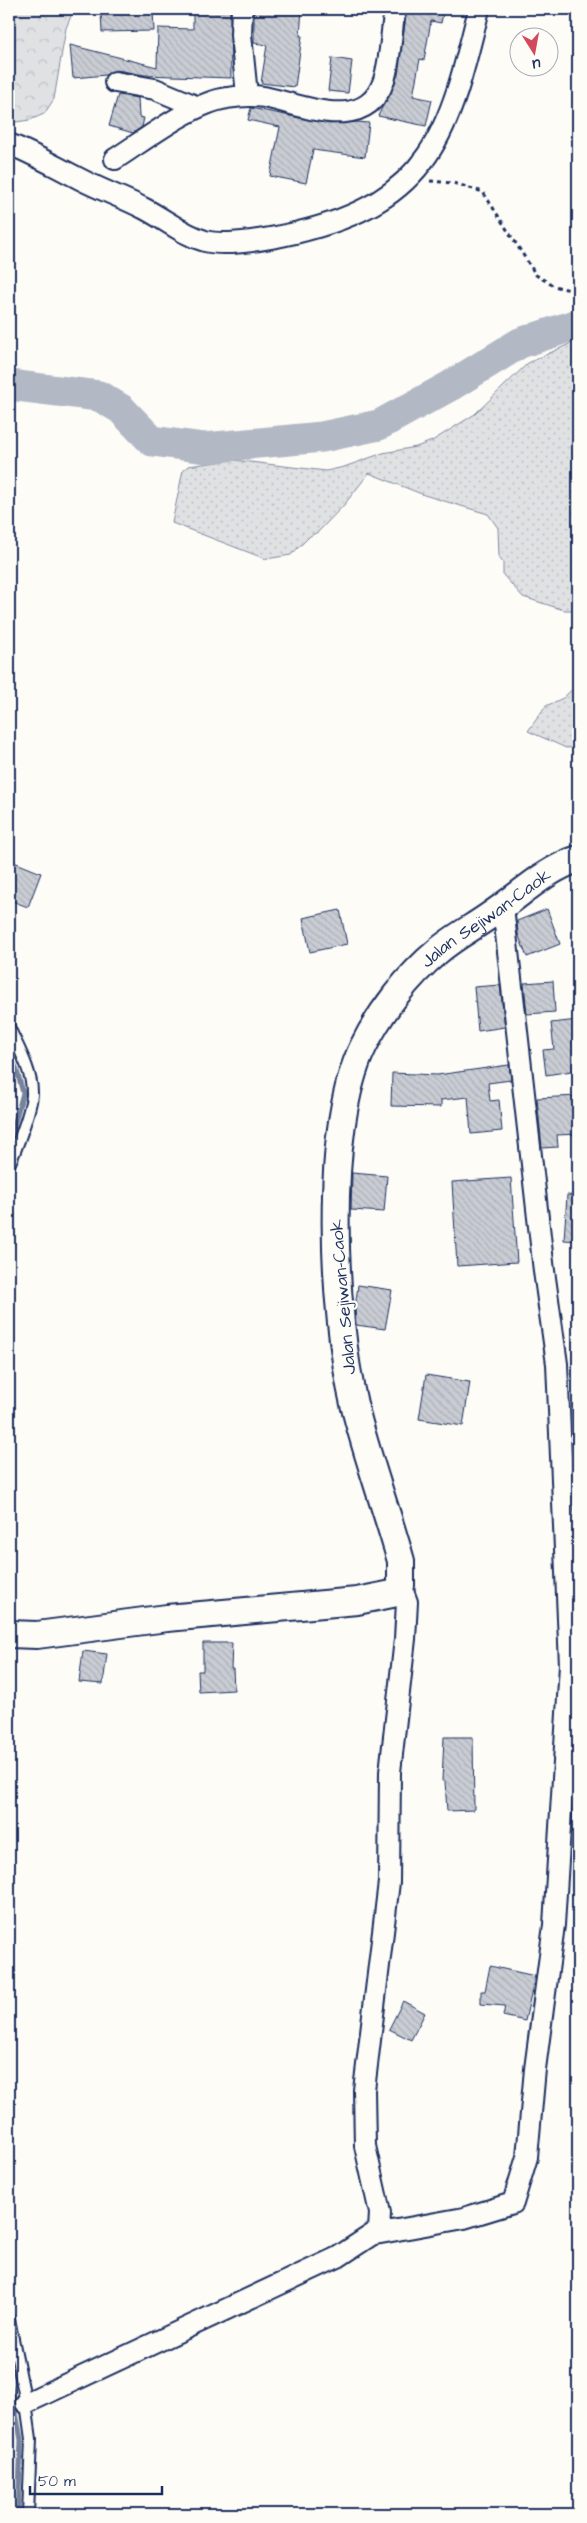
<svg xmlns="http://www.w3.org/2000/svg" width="587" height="2523" font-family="'Architects Daughter',sans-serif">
<defs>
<pattern id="grass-dots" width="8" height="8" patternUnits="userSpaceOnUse" patternTransform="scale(1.25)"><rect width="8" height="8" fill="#e0e1e3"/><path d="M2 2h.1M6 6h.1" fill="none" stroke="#c0c1c5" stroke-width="1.8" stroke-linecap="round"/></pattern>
<pattern id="forest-crowns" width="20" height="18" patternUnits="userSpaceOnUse" patternTransform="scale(1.25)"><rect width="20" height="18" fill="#e0e1e3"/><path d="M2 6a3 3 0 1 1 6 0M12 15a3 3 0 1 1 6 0" fill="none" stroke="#c0c1c5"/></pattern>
<pattern id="building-back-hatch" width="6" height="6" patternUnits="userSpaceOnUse" patternTransform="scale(1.25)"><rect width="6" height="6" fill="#c9ccd3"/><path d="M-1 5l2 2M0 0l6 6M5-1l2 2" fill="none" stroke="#acb0b8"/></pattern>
</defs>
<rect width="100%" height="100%" fill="#fdfcf7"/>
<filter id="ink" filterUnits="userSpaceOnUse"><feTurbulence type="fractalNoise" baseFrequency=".02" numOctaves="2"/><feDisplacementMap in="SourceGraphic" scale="10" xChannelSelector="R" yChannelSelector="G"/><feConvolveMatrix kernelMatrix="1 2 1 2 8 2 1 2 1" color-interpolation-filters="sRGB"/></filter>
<g filter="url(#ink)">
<path fill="url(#grass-dots)" stroke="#7e88a0" d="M578,340V610H564L523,597L503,575V563L499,557L498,528L488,514L424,495L369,473L344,505L318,532L310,536L291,555L266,559L172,523L183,470L188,466L233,460L326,471L344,467L383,453L416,447L432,441L475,414L528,363Z
M578,684V747L566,748L528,731L546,706L563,698Z"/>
<path fill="url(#forest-crowns)" stroke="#7e88a0" d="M9,9H74L66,28L54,99L44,114L30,120L9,123Z"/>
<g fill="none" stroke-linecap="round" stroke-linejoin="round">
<path stroke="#76819c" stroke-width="5" d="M9,1051L17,1071L23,1093L9,1143
M9,2375L21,2440L18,2514"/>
<path stroke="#b3b8c5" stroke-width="31" d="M9,385L99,396L121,409L152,441L205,448L322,437L379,425L450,386L520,343L578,324"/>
</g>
<path fill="url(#building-back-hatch)" stroke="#1b2f5e" d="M193,9H230L231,78L144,75L117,70L106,75L73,78L70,45L157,67L158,28L193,29Z
M254,9H302L300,36H302L295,87L261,83L267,45L254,43Z
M407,9H444L441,23L431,21L424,60L420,59L413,96L432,100L426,126L378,116L398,75Z
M153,10L154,31L102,32L101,12Z
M332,58L352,61L348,93L328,91Z
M118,95L138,98L139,117L144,118L142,127L133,133L109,126Z
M251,108L330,124L356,122L369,123L365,157L313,150L306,183L270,176L280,127L248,120Z
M9,860L41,873L28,907L9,900Z
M547,909L560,944L527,957L518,934L517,921Z
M340,910L347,944L310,952L303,918Z
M553,981L555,1012L527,1014L524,983Z
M500,985L505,1027L478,1031L474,987Z
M578,1020V1043L575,1044L578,1070L546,1075L543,1050L554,1049L551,1023Z
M509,1065L511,1080L488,1083L490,1101L499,1100L502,1131L471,1134L468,1097L441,1100V1107L391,1106L392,1073L437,1075Z
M578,1096V1134L557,1135L558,1147L542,1148L537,1098Z
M352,1173L387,1176L384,1212L351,1210Z
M511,1178L517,1262L457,1266L452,1182Z
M567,1195L578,1196V1241L564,1240Z
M358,1285L392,1290L385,1329L356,1325L355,1308Z
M426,1375L470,1382L463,1426L419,1419Z
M203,1643H232L231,1669H233L234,1690L199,1692L198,1671H203Z
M83,1651L107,1654L103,1684L79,1682Z
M444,1737H473L474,1810L447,1811L445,1781H442Z
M490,1966L535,1976L525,2021L503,2016L505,2006L481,2004V1991H485Z
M403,2001L425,2013L411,2040L389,2029Z"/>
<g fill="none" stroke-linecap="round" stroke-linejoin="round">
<defs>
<path id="service" d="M9,1027C18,1047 32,1071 32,1092C33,1106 15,1152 9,1165
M9,2319L26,2403L31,2439L28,2514"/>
<path id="minor" d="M242,9L241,35L247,95
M115,82L155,89L198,107
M9,144C34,154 56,167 80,179C101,190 124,198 145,209C166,220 182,234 205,241C227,247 273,238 295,233C432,201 449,132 479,9
M115,159C145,140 192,103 227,98C239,96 252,95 264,97C303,105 366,135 384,80C391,58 391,31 395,9
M375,2234L464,2218L513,2203L527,2157L535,2069L554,1925L570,1665L557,1364L544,1271L503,907
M26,2403L338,2257L379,2230L380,2213L365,2146L364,2090L389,1882L390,1772L405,1639L407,1602L401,1586"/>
<g id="tertiary">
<path id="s1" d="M9,1634L37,1635L167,1618L357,1601L397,1593L401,1586V1561C386,1508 367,1457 354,1404C333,1315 323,1129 363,1047C380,1012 408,976 438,951C453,938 472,928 489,916C518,897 544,870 578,859"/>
</g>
</defs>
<use href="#service" stroke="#1b2f5e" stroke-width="14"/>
<use href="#minor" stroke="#1b2f5e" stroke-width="24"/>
<use href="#tertiary" stroke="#1b2f5e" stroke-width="30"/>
<path stroke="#1b2f5e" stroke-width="3" stroke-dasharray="4 4" stroke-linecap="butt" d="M430,181L453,183L483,192L536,275L554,286L578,292"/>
<use href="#service" stroke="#fdfcf7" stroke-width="10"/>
<use href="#minor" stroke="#fdfcf7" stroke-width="20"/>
<use href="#tertiary" stroke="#fdfcf7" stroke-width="26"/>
</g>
</g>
<g text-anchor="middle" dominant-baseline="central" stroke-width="4.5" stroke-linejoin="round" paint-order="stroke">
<g font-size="18" fill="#1b2f5e" stroke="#fdfcf7">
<text stroke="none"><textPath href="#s1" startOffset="1130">Jalan Sejiwan-Caok</textPath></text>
<text transform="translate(343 1297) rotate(-95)">Jalan Sejiwan-Caok</text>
</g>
</g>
<rect width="587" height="2523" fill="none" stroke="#fdfcf7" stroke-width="30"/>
<rect x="15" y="15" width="557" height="2493" fill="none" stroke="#1b2f5e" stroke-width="2" filter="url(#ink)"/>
<g transform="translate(534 52) rotate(169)"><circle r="24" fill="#fdfcf7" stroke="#a3aaba"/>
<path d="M0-4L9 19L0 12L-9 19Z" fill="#d1495b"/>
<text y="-8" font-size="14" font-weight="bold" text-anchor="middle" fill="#1b2f5e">U</text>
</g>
<path d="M30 2486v8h132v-8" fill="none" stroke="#1b2f5e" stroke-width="2.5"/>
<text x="38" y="2486" font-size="15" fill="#1b2f5e" stroke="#fdfcf7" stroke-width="4" paint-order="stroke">50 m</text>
</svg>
